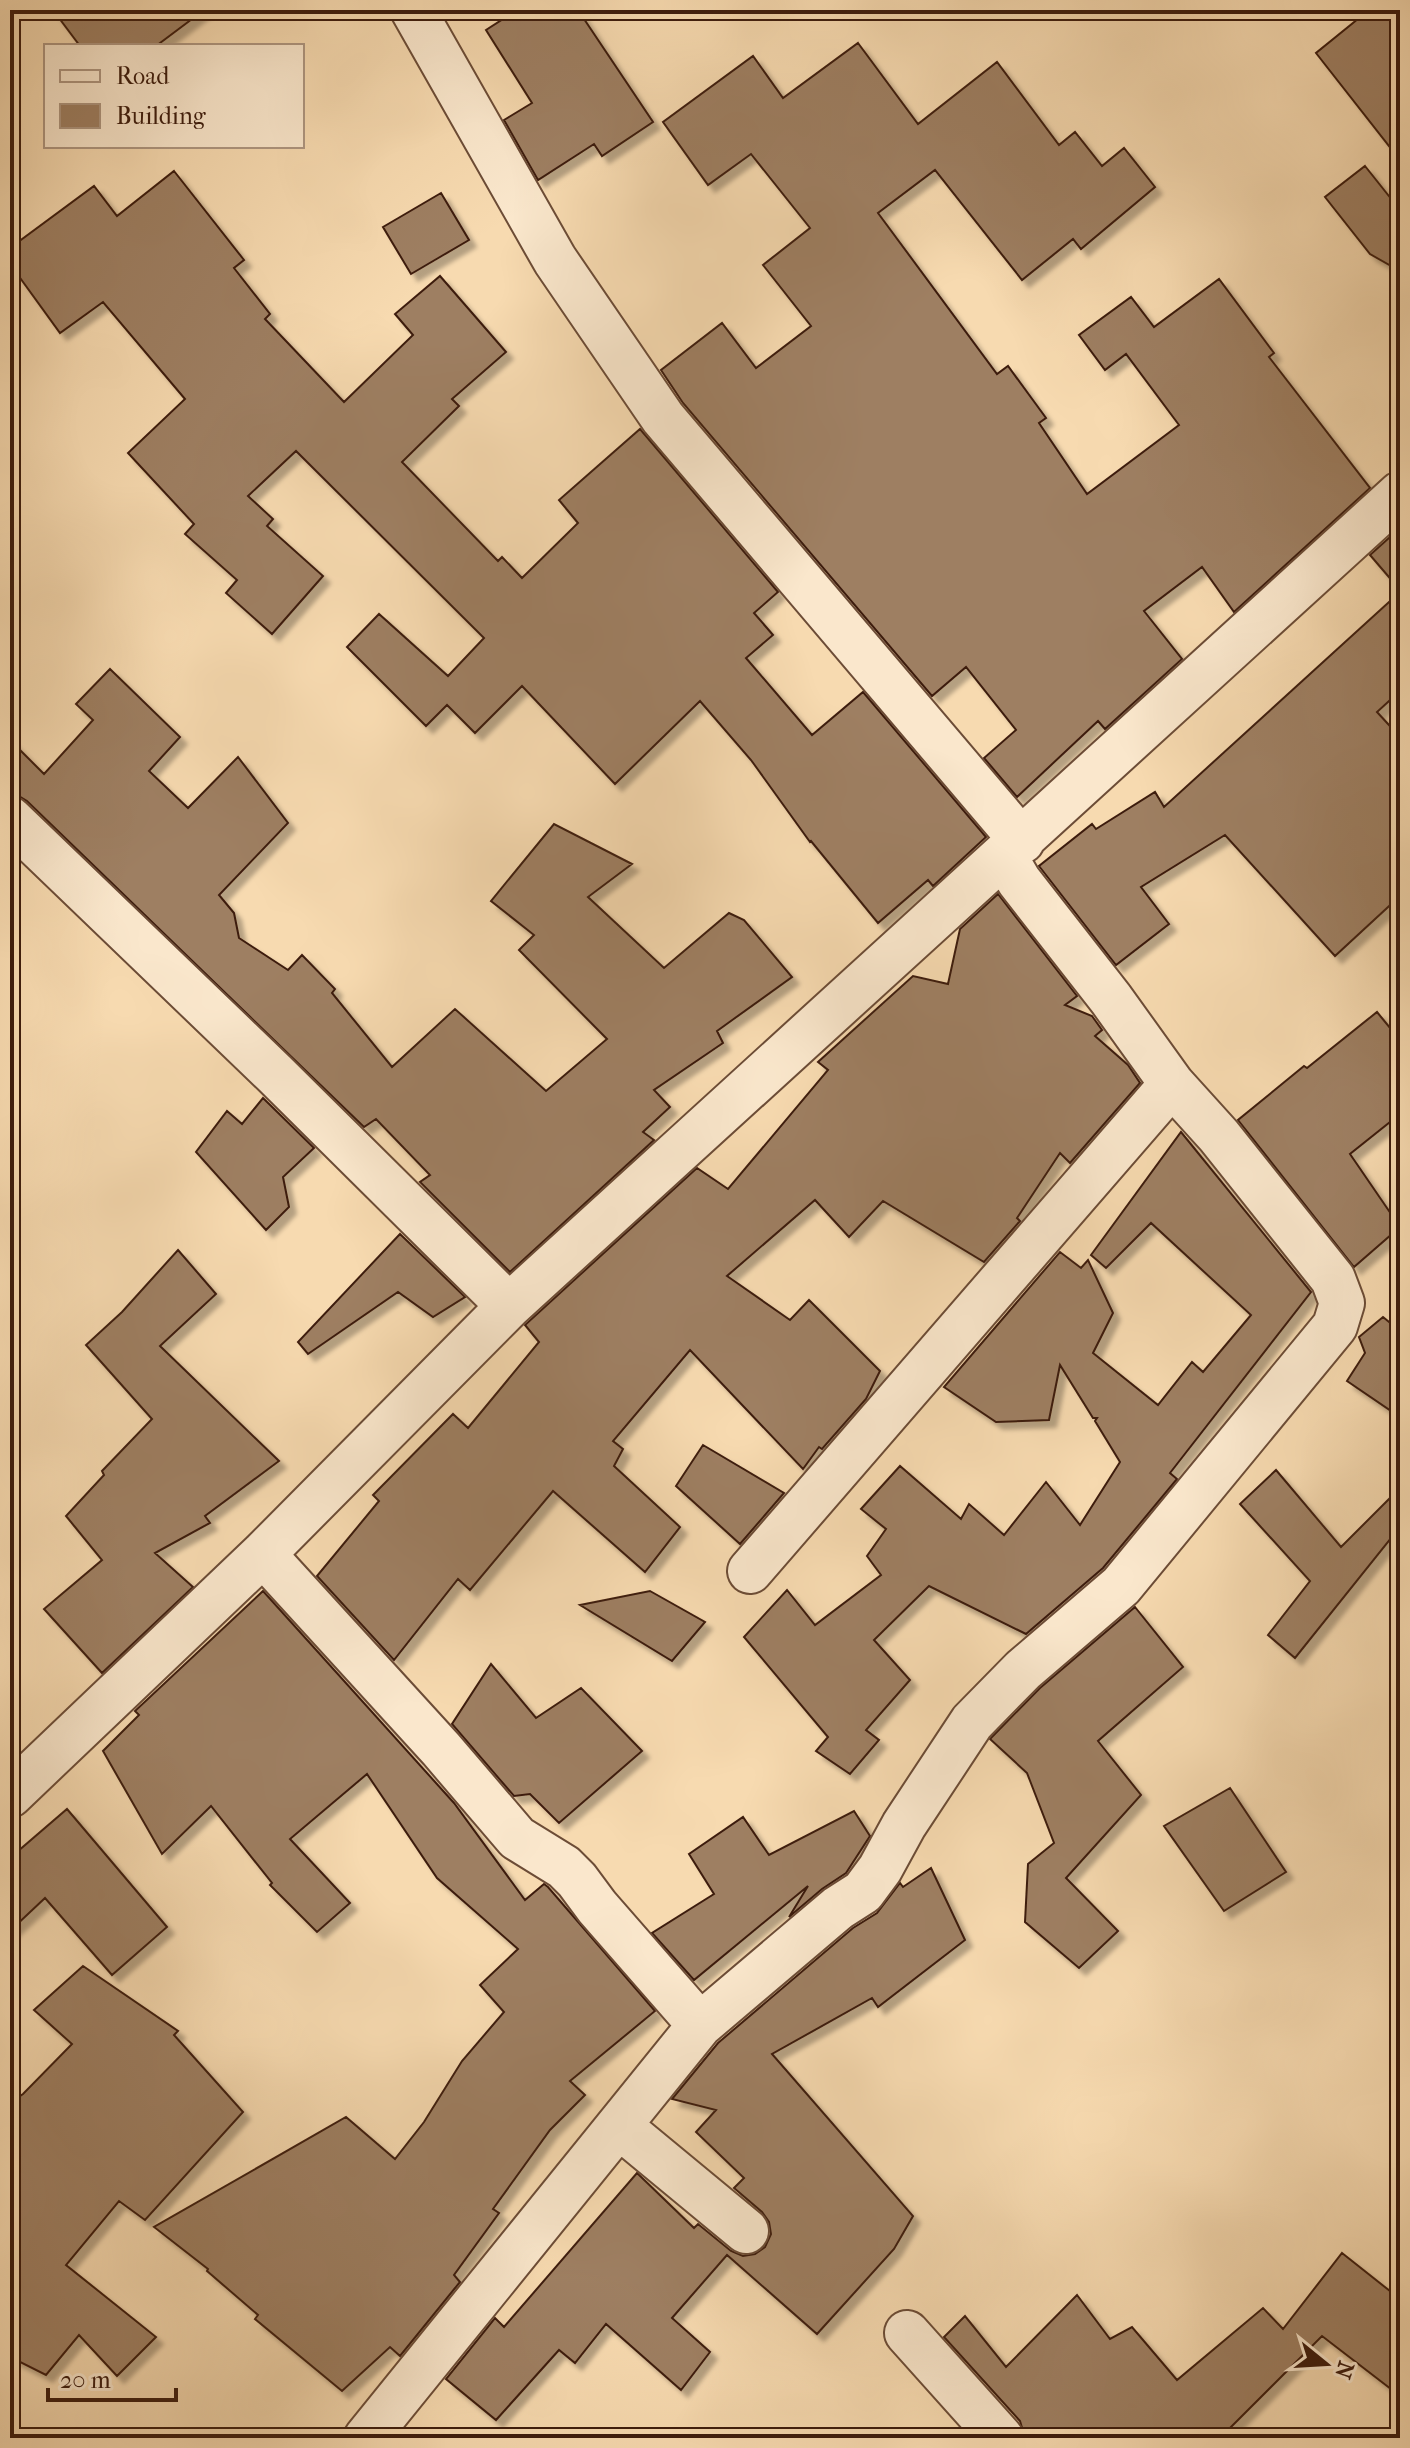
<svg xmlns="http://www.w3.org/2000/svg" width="1410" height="2448" font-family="'IM FELL French Canon',serif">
<defs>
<filter id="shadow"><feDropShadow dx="7" dy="7" stdDeviation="2" flood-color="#0004"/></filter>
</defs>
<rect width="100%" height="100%" fill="#f7dab0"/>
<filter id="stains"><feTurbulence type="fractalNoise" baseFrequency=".0025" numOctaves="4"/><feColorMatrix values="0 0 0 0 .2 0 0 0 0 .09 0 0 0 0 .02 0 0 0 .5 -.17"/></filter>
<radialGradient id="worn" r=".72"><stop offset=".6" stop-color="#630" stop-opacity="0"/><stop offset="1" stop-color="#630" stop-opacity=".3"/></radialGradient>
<path fill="#9e7f62" stroke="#3d1c0d" stroke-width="2" filter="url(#shadow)" d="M53,10H204L156,46H80Z
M517,10H578L653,122L602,156L594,144L538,180L504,120L532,103L486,30Z
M1369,10H1400V160L1316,53Z
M858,43L918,124L997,62L1059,145L1075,132L1102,166L1124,148L1155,187L1081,249L1073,239L1022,280L935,170L878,213L997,374L1008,366L1046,418L1039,423L1087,494L1179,425L1126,354L1105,370L1079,335L1131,297L1154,327L1219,279L1274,353L1269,357L1370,488L1234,612L1202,567L1144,611L1182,659L1105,729L1098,721L1017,797L984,758L1016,730L966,667L932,696L683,403L661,370L722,323L756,368L811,326L763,265L810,228L751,154L708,185L663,122L753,56L783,98Z
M1365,166L1400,210V271L1370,254L1325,197Z
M174,171L244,260L234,268L270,314L265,319L344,402L413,335L395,314L440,276L506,352L452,399L459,406L402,462L498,561L502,557L522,578L578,523L559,500L640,429L778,592L754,613L773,635L746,658L812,735L863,692L986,837L933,886L928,880L878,923L811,841L810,842L751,760L700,701L615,784L522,686L475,733L447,705L426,726L347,647L379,614L448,676L484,638L296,451L248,496L273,519L267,526L323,576L272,634L226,593L237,580L185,534L194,524L128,453L185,399L103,302L60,333L10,264V248L94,186L117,216Z
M441,193L469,240L411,274L383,227Z
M1400,528V590L1370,555Z
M1400,592V691L1377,712L1400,737V896L1335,956L1225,835L1141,887L1169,924L1116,965L1039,866L1092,824L1096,829L1155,792L1164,807Z
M110,669L180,737L149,771L188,808L238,757L288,823L219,895L234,913L239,938L288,970L302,955L335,989L332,993L392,1067L455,1009L546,1091L607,1039L519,950L534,935L491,901L554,824L632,864L588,897L664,968L729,913L744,920L792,977L717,1031L723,1043L654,1090L670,1107L643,1132L654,1140L510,1272L420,1182L430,1175L376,1119L364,1127L27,801L17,795H10V740L44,774L93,720L76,704Z
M998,894L1077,996L1065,1005L1092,1016L1102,1030L1095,1036L1128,1065L1140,1083L1070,1163L1060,1153L1017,1218L1020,1221L984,1262L883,1201L849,1237L815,1200L727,1276L790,1320L809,1300L880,1371L866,1399L822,1449L819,1447L803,1469L690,1350L613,1441L623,1449L614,1466L680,1527L645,1572L553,1491L470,1590L458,1579L394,1660L317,1576L379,1501L373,1495L453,1414L468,1428L539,1342L525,1325L697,1168L728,1189L828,1070L818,1062L913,976L948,984L960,929Z
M1377,1012L1400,1040V1114L1350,1154L1400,1227L1354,1267L1238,1120L1304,1066L1307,1068Z
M263,1098L314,1148L283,1177L289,1207L266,1230L196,1152L227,1111L242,1124Z
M1181,1132L1311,1292L1170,1473L1177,1479L1103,1568L1026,1634L929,1586L874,1640L910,1680L866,1730L879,1740L850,1774L816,1751L828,1737L744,1637L787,1590L815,1625L881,1575L867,1556L886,1529L861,1509L900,1466L961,1519L969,1504L1004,1535L1046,1482L1080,1525L1120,1462L1095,1421L1097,1418H1093L1060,1365L1049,1420L996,1422L944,1387L1060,1252L1081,1268L1088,1260L1113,1313L1093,1353L1158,1405L1192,1362L1203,1372L1251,1315L1151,1223L1106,1268L1091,1255Z
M400,1234L465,1297L433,1317L398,1292L308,1354L298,1342Z
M178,1250L216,1294L160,1346L279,1461L205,1516L210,1523L155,1553L193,1587L102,1673L44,1609L102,1560L66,1516L104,1475L102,1471L152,1419L86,1345L122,1312Z
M1383,1317L1400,1331V1417L1347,1381L1365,1353L1359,1337Z
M703,1445L784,1493L740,1544L676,1486Z
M1276,1470L1341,1547L1400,1488V1527L1295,1658L1268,1635L1310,1581L1240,1504Z
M263,1591L454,1803L525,1900L544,1884L548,1887L655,2011L570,2081L585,2095L550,2130L493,2209L499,2213L454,2275L460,2282L400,2356L390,2347L342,2391L255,2319L258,2315L207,2271L208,2269L154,2227L346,2117L395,2159L424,2122L462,2061L504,2012L480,1985L518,1949L437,1878L367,1774L290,1839L350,1903L317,1932L270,1885L272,1883L211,1806L162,1854L103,1751L139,1715L135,1711Z
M650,1591L705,1622L672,1661L580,1605Z
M1135,1607L1183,1667L1098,1741L1141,1795L1066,1878L1118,1931L1079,1968L1025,1922L1028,1864L1054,1843L1027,1773L990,1739L1040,1688Z
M491,1664L536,1718L581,1688L642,1751L559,1823L530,1794L514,1796L452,1724Z
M1230,1788L1286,1872L1224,1911L1164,1826Z
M67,1809L167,1927L112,1975L45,1898L10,1931V1858Z
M854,1811L870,1836L846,1873L822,1889L789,1917L808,1886L694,1980L652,1933L714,1894L689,1854L743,1817L769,1855Z
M931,1868L965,1940L878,2007L872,1998L772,2054L913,2216L894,2249L817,2334L727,2255L672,2318L710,2352L681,2390L606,2324L575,2363L559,2350L496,2420L446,2379L495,2318L504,2327L637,2173L694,2228L698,2224L731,2251L743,2256L755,2254L765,2247L771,2234L769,2222L762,2212L734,2188L744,2178L696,2132L716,2110L672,2099L718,2043L853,1928L877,1913L900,1883L903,1887Z
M83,1966L178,2031L174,2035L243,2112L145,2220L119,2201L66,2265L156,2337L117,2376L79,2335L46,2375L10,2357V2103L23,2094L72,2044L34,2010Z
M1342,2253L1400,2299V2396L1322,2336L1220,2438H1025L1020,2421L944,2337L965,2316L1006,2367L1077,2295L1110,2339L1132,2327L1177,2380L1263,2308L1283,2329Z"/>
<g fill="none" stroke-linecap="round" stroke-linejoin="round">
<defs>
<path id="minor" d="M413,10L555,260L663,418L1022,841
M10,819L274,1073L509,1306
M263,1554L441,1749L517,1838L564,1867L577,1880L597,1907L700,2025
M750,1571L1172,1084
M10,1795L263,1554L509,1306L1400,494
M619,2126L746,2231
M907,2333L1001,2438
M366,2438L700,2025L838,1908L863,1892L880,1869L904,1825L972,1722L1023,1670L1121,1586L1335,1326L1342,1303L1333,1279L1219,1136L1172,1084L1111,999L1019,881L1005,857"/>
</defs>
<use href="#minor" stroke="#6c4c36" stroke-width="48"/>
<use href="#minor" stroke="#fae7cc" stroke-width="44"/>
</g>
<rect width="1410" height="2448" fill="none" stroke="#f7dab0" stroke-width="40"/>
<rect x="12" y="12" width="1386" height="2424" fill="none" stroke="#3d1c0d" stroke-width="4"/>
<rect x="20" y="20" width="1370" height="2408" fill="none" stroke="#3d1c0d" stroke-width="2"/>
<rect x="44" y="44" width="260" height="104" fill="#fae7cc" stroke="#ae9680" stroke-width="2"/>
<rect x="60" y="70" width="40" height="12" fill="#fae7cc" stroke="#ae9680" stroke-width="2"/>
<text x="116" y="84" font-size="24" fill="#3d1c0d">Road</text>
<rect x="60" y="104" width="40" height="24" fill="#9e7f62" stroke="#ae9680" stroke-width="2"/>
<text x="116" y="124" font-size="24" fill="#3d1c0d">Building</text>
<g transform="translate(1326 2364) rotate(108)" stroke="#fae7cc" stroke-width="6" paint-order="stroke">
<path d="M0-6L14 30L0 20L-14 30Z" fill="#3d1c0d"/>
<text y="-12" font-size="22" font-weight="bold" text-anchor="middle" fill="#3d1c0d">N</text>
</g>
<path d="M48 2388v12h128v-12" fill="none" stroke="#3d1c0d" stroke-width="4"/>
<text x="60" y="2388" font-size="24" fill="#3d1c0d" stroke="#fae7cc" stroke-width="6" paint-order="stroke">20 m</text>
<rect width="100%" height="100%" filter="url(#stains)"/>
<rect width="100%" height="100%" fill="url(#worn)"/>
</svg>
